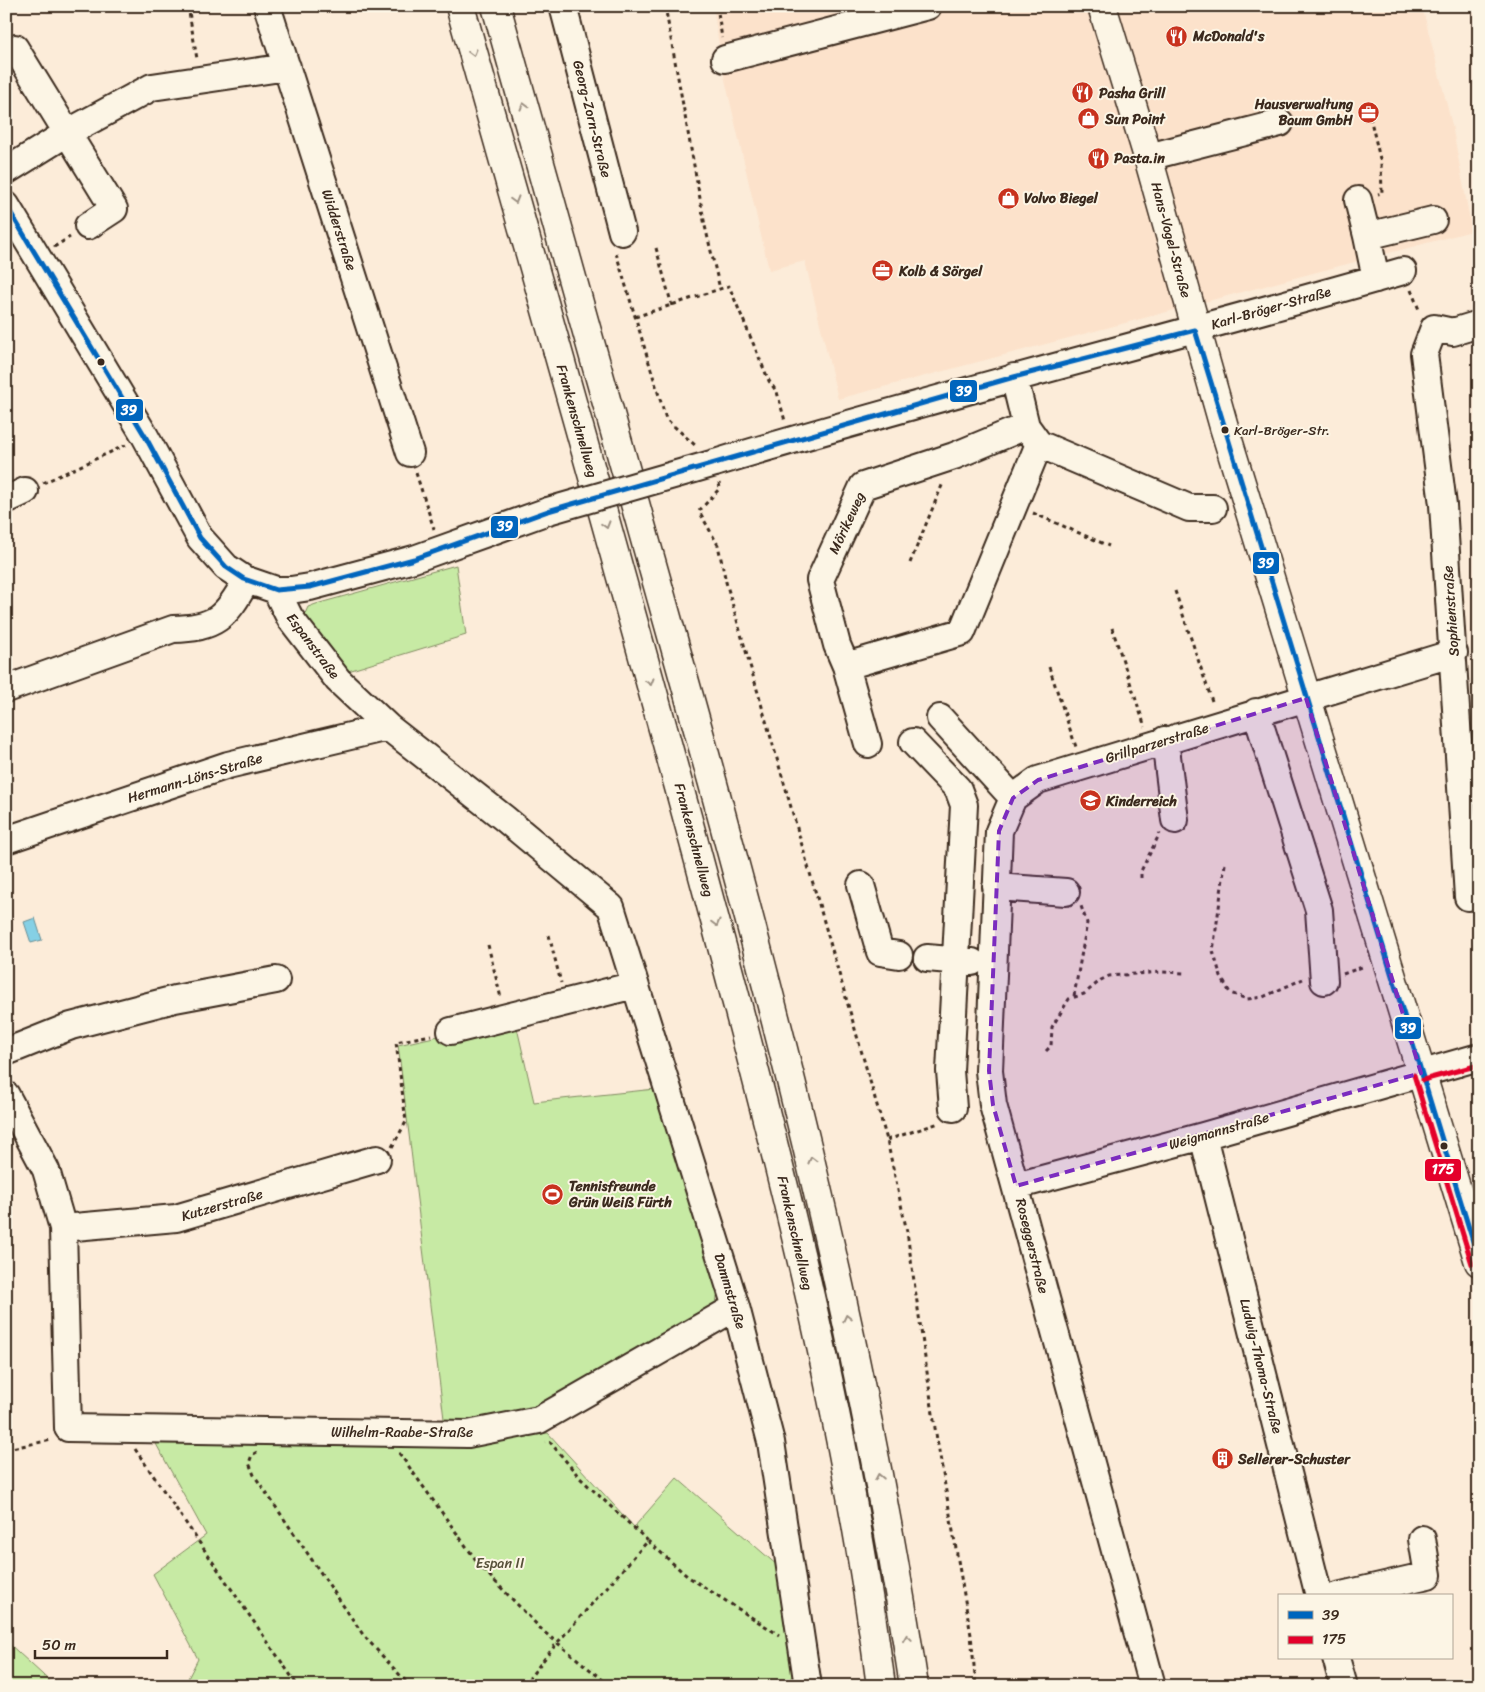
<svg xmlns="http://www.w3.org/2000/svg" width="1485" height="1692" font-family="Sriracha,sans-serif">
<rect width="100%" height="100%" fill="#fcecd9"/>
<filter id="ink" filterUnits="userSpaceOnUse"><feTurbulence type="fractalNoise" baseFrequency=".02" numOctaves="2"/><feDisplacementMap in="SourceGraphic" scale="10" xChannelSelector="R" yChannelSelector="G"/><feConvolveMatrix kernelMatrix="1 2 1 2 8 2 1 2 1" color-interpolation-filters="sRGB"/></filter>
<g filter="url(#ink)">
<path fill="#fce2cb" d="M713,6H1422L1452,125L1472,231L838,399L805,261L769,270L723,71Z"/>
<path fill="#c7eaa4" stroke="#818a61" d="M456,565L466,635L345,672L303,618L308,607L316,604Z
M515,1019L534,1102L655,1089L719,1286L714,1314L537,1413L445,1427L398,1045Z
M548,1433L634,1527L677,1478L786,1573L800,1686H184L198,1659L153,1574L206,1535L155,1442H473Z
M6,1641L55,1686H6Z"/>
<path fill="#85d0e5" stroke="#678e95" d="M35,918L42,940L31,943L24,922Z"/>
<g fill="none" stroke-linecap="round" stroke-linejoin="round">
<defs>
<path id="minor" d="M267,6L410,453
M563,6L622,232
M6,53L15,48L114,209L88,226
M725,59L928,6
M1148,157L1280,123
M6,171L67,133L152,87L287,67
M1358,200L1367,236
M6,205L145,436L200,538L226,567L244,579L276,590H291L310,587L414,559L548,511
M1376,279L1367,236L1433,220
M1014,377L1026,426L1039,444L1189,508H1213
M715,463C943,394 1174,337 1403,271
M6,500L25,491
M276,590L290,618L338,680L388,727L504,818L611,907L736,1307L771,1442L808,1686
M846,666L962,632L1039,444
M6,689L173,629C215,628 226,618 246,581
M1256,712L1319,910L1324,981
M940,718L1013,798
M1165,740L1175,820
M913,742L958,789L964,805L950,1071L953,1108
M868,744L846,666L837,645L820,580L863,486L954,456L1026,426
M1013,798L999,831L989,1071L993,1105L1152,1686
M1013,798L1038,780L1454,653
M6,840L228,765L388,727
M861,885L880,952L899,955
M996,887L1066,892
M1468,897L1443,505L1424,354L1434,328L1453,332L1479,324
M927,958L972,962
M451,1031L635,985
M6,1052L71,1026L175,999L276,980
M6,1095L46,1170L63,1228L68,1428L468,1434L539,1420L736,1307
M1203,1136L1319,1596
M1016,1186L1203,1136L1479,1057
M63,1228L176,1218L377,1159
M1337,1596L1428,1575L1422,1539
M1336,1658L1344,1686"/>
<path id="major" d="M1102,6L1148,157L1224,427L1479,1262"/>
<path id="highway" d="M460,6C543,300 627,592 706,887C777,1150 846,1415 881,1686
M496,6C553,210 610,414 667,618C766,970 860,1323 914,1686"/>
</defs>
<use href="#minor" stroke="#3b2a1e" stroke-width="30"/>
<use href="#major" stroke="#3b2a1e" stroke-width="31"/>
<use href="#highway" stroke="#3b2a1e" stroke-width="31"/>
<path stroke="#3b2a1e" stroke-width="3" stroke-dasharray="4 4" stroke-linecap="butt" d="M188,6L197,59
M665,6L705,226L720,289
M717,6L722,38
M1370,117L1381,163L1382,193L1378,194
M54,247L70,237
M656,248L672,306
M616,253L666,419L696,446
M1411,290L1420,312
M635,317L729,286L769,381L777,392L785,421
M416,473L434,529
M43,483L126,445
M719,483L720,488L699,511L718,545L726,582L887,1140L907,1232L935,1428L971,1635L976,1686
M1033,513L1109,546
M910,563L943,483
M1175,591L1213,704
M1112,628L1145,727
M1049,667L1076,747
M1225,864L1213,951L1221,977L1230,993L1247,999L1263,997L1303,979
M1141,878V871L1160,833
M549,935L561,983
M488,945L501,998
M1343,974L1365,966
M1074,996L1087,923L1081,906
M1046,1051L1051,1046L1052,1027L1069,999L1084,994L1101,980L1109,976L1163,972L1186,973
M887,1140L939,1123
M392,1147L406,1122L396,1042L431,1035
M6,1449L52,1440
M135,1449L298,1686
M257,1452L252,1455L249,1463L254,1475L364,1636L410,1686
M399,1453L481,1567L543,1631L610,1686
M648,1541L687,1576L779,1635
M523,1686L557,1643L648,1541L580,1478L550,1442H545"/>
<use href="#minor" stroke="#fcf5e5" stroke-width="26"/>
<use href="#major" stroke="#fcf5e5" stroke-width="28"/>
<use href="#highway" stroke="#fcf5e5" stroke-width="28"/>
<defs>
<path id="minor-bridge" d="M548,511L715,463"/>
</defs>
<use href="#minor-bridge" stroke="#3b2a1e" stroke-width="30" stroke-linecap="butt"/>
<use href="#minor-bridge" stroke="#fcf5e5" stroke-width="26"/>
<defs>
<path id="bus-1" d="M6,205L145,436L200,538L226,567L244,579L276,590L310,587L414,559L548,511L1014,377L1195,330
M1195,330L1479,1261"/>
<path id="bus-2" d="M1414,1075L1472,1264
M1423,1080L1479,1065"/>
</defs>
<use href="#bus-1" stroke="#fcf5e5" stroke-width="9"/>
<use href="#bus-2" stroke="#fcf5e5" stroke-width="9"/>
<use href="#bus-1" stroke="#0065bd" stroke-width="5"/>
<use href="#bus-2" stroke="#e4002b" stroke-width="5"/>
</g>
<defs><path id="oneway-chevron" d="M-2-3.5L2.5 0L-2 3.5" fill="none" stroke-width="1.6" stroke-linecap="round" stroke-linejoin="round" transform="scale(1.25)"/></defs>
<g stroke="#9c9082">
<use href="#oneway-chevron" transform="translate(473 53) rotate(74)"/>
<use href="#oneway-chevron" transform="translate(524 106) rotate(-106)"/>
<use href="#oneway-chevron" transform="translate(515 200) rotate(74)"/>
<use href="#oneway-chevron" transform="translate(606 525) rotate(74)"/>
<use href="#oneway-chevron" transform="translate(650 682) rotate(74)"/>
<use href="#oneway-chevron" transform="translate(716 923) rotate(75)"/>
<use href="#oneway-chevron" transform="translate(812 1160) rotate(-104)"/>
<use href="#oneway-chevron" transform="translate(847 1318) rotate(-103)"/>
<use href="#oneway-chevron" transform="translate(879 1477) rotate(-101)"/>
<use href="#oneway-chevron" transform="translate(907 1638) rotate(-98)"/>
</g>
</g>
<path fill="#7b2cbf" fill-opacity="0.2" stroke="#7b2cbf" stroke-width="4" stroke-dasharray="10 6" stroke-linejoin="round" d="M1306,698L1421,1073L1016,1186L993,1105L989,1071L999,831L1013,798L1038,780Z"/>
<defs>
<symbol id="restaurant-disc" viewBox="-11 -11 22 22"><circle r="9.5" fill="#c8321e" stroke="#fcf5e5"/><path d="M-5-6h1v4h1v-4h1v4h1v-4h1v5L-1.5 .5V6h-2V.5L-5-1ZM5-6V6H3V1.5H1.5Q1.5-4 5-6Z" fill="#fff"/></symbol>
<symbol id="office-disc" viewBox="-11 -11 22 22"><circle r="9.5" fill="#c8321e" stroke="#fcf5e5"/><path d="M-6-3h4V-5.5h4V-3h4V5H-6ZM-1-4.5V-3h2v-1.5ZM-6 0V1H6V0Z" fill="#fff"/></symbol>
<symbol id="shop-disc" viewBox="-11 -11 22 22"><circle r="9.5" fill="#c8321e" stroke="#fcf5e5"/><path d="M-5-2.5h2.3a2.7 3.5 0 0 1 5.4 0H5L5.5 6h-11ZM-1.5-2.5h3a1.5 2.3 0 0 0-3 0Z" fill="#fff"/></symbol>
<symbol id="school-disc" viewBox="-11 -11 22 22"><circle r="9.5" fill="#c8321e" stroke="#fcf5e5"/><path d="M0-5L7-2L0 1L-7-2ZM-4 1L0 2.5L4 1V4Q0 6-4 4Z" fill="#fff"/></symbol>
<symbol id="stadium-disc" viewBox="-11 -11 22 22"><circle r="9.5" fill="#c8321e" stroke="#fcf5e5"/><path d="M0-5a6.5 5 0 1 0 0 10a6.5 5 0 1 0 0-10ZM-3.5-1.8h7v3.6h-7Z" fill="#fff"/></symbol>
<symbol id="building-disc" viewBox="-11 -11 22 22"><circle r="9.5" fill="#c8321e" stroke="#fcf5e5"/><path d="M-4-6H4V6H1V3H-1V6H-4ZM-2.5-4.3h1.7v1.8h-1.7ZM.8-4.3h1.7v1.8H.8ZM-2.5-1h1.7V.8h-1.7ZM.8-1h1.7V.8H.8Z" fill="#fff"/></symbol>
</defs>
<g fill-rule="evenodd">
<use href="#restaurant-disc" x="1164" y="24" width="25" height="25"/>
<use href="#restaurant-disc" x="1070" y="80" width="25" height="25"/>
<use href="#office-disc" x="1356" y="100" width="25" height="25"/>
<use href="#shop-disc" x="1076" y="106" width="25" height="25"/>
<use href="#restaurant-disc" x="1086" y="146" width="25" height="25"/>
<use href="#shop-disc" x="996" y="186" width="25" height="25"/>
<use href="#office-disc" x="870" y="258" width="25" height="25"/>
<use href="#school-disc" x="1078" y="788" width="25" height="25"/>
<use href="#stadium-disc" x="540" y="1182" width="25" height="25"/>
<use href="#building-disc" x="1210" y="1446" width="25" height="25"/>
</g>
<g fill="#3b2a1e" stroke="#fcf5e5" stroke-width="2">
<circle cx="101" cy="362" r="4.5"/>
<circle cx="1225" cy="430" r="4.5"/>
<circle cx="1444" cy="1146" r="4.5"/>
</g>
<g text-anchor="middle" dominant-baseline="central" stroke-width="4" stroke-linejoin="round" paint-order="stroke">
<g font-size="13" fill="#3b2a1e" stroke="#fcf5e5" text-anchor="start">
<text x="1234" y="430">Karl-Bröger-Str.</text>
</g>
<g font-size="14" font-weight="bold" fill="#3b2a1e" stroke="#fcf5e5" text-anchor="start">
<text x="1193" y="36">McDonald's</text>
<text x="1099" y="93">Pasha Grill</text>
<text x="1353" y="104" text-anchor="end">Hausverwaltung<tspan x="1353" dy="16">Baum GmbH</tspan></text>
<text x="1105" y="119">Sun Point</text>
<text x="1114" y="158">Pasta.in</text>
<text x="1024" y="198">Volvo Biegel</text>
<text x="899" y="271">Kolb &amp; Sörgel</text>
<text x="1106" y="801">Kinderreich</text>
<text x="569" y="1186">Tennisfreunde<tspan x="569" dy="16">Grün Weiß Fürth</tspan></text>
<text x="1238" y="1459">Sellerer-Schuster</text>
</g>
<g font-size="14" fill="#3b2a1e" stroke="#fcf5e5">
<text transform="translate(592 119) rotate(76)">Georg-Zorn-Straße</text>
<text transform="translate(339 230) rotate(72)">Widderstraße</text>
<text transform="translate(1171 240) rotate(75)">Hans-Vogel-Straße</text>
<text transform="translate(1271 308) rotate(-16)">Karl-Bröger-Straße</text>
<text transform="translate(577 421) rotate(74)">Frankenschnellweg</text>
<text transform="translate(847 523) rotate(-65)">Mörikeweg</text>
<text transform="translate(1451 611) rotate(-94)">Sophienstraße</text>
<text transform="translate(313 646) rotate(53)">Espanstraße</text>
<text transform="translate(1157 743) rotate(-17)">Grillparzerstraße</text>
<text transform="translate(195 778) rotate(-17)">Hermann-Löns-Straße</text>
<text transform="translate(694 840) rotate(75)">Frankenschnellweg</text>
<text transform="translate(1219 1131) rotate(-16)">Weigmannstraße</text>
<text transform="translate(222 1205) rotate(-16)">Kutzerstraße</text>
<text transform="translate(795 1233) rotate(77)">Frankenschnellweg</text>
<text transform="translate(1032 1246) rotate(76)">Roseggerstraße</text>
<text transform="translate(730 1291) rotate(73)">Dammstraße</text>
<text transform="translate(1261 1366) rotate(76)">Ludwig-Thoma-Straße</text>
<text x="402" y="1432">Wilhelm-Raabe-Straße</text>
</g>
<g font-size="14" fill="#575039" stroke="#fcf5e5">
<text x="500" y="1563">Espan II</text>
</g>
</g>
<g stroke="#fcf5e5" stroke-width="2">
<rect x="949" y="379" width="29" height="24" rx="5" fill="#0065bd"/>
<rect x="115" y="398" width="29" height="24" rx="5" fill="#0065bd"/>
<rect x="490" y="515" width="29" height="24" rx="5" fill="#0065bd"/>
<rect x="1252" y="551" width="28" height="24" rx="5" fill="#0065bd"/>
<rect x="1394" y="1016" width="28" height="24" rx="5" fill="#0065bd"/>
<rect x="1424" y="1158" width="38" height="24" rx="5" fill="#e4002b"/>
</g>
<g font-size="14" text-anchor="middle" font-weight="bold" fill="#fff">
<text x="964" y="396">39</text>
<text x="129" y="415">39</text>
<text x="505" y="531">39</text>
<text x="1266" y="568">39</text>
<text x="1408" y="1033">39</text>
<text x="1443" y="1174">175</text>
</g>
<rect width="1485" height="1692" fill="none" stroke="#fcf5e5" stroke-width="25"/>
<rect x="12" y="12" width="1460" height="1667" fill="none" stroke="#3b2a1e" stroke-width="2" filter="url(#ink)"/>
<rect x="1278" y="1594" width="175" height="65" fill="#fcf5e5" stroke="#afa495"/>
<rect x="1288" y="1611" width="25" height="8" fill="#0065bd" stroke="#afa495"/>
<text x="1322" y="1620" font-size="15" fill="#3b2a1e">39</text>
<rect x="1288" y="1636" width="25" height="8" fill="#e4002b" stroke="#afa495"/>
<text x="1322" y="1644" font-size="15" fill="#3b2a1e">175</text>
<path d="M35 1650v8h132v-8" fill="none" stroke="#3b2a1e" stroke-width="2.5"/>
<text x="42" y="1650" font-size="15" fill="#3b2a1e" stroke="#fcf5e5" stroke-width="4" paint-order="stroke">50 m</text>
</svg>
